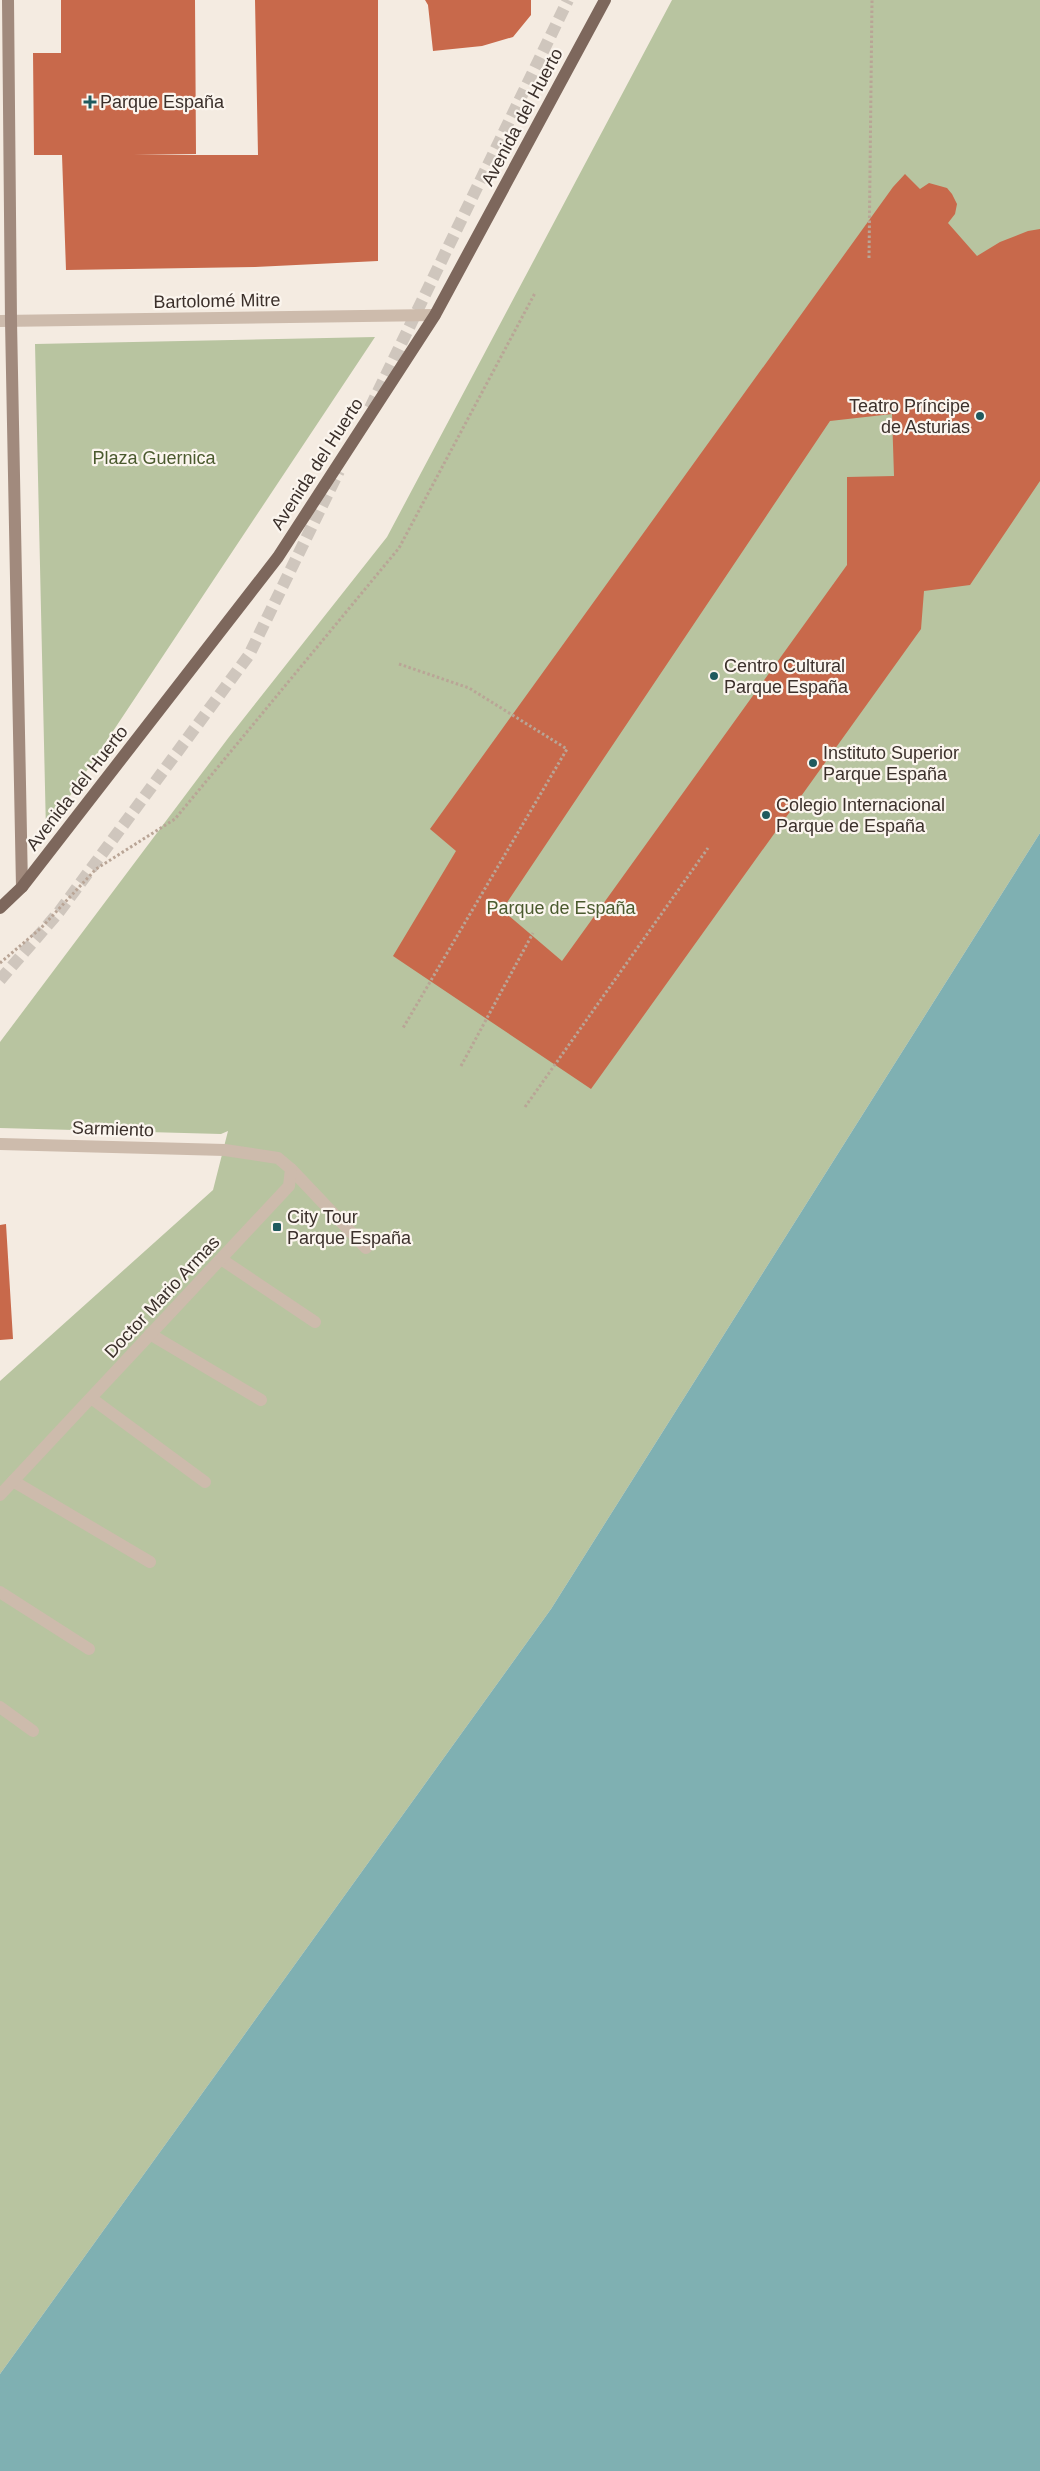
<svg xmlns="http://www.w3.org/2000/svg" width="1040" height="2471" font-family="Helvetica,sans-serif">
<rect width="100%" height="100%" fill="#f4ebe1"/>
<path fill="#b8c4a0" d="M672,0H1040V833L551,1609L0,2374V1381L213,1190L228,1131L221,1134L0,1128V1042L229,737L387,537Z
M375,337L46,832L35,344Z"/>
<path fill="#7fb0b2" d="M1040,833V2471H0V2374L551,1609Z"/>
<path fill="#c8694b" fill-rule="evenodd" d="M61,0H195L196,154L134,155H258L255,0H378V261L255,267L66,270L62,155H34L33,53H61Z
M425,0H531V15L513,37L482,46L433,51L428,5Z
M905,174L920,189L929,183L947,188L952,194L957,204L955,214L948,223L977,256L1000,242L1028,231L1040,229V481L970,585L924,591L921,629L591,1089L393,956L456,851L430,829L893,187ZM892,414L894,476L847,477V565L562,961L502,910L830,421Z
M6,1224L13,1339L0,1340V1225Z"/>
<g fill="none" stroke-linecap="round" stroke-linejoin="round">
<path stroke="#cfc6bd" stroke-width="12" stroke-dasharray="12 6" stroke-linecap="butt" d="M370,408L568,0
M0,980L59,912L249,655L339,471"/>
<path stroke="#b9a596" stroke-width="3" stroke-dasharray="2.5 2.5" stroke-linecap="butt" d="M869,258L872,0
M399,664L469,688L567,749L403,1028
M0,963L41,928L96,869L175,819L399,548L535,293
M461,1066L533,933
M525,1107L708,848"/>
<path stroke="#cdbbac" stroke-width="12" d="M291,1169L366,1248
M221,1259L315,1322
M150,1334L261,1400
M91,1398L205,1482
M13,1481L150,1562
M0,1592L89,1649
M0,1707L33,1731"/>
<path stroke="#cdbbac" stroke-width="12" d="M0,321L435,315
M0,1144L225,1150L278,1158L291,1169L289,1186L0,1495"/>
<path stroke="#a18a7d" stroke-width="12" d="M8,0L11,321L22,887"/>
<path stroke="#7d675c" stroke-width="12" d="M0,908L22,887L278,557L435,315L605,0"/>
</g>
<g fill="#1f5a5e" stroke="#fbf5ee" stroke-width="2">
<path d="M87.5 94.5h5v5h5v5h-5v5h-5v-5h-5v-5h5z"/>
<circle cx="980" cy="416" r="5"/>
<circle cx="714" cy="676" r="5"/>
<circle cx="813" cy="763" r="5"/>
<circle cx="766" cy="815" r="5"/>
<rect x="272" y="1222" width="10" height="10" rx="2.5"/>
</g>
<g text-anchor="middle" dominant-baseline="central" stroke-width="4.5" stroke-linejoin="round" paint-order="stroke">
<g font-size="18" fill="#3b302b" stroke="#fbf5ee" text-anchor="start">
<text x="100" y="102">Parque España</text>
<text x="970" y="406" text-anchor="end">Teatro Príncipe<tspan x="970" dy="21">de Asturias</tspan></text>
<text x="724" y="666">Centro Cultural<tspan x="724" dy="21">Parque España</tspan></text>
<text x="823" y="753">Instituto Superior<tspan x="823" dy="21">Parque España</tspan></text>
<text x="776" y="805">Colegio Internacional<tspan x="776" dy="21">Parque de España</tspan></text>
<text x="287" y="1217">City Tour<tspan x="287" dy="21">Parque España</tspan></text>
</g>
<g font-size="18" fill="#3b302b" stroke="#fbf5ee">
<text transform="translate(522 117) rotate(-62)">Avenida del Huerto</text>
<text transform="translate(217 301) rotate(-1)">Bartolomé Mitre</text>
<text transform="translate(317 464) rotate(-57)">Avenida del Huerto</text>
<text transform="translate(77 788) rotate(-52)">Avenida del Huerto</text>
<text transform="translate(113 1129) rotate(2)">Sarmiento</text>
<text transform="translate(162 1297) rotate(-47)">Doctor Mario Armas</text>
</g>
<g font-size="18" fill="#4a5a2e" stroke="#fbf5ee">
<text x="154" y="458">Plaza Guernica</text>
<text x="561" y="908">Parque de España</text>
</g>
</g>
</svg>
